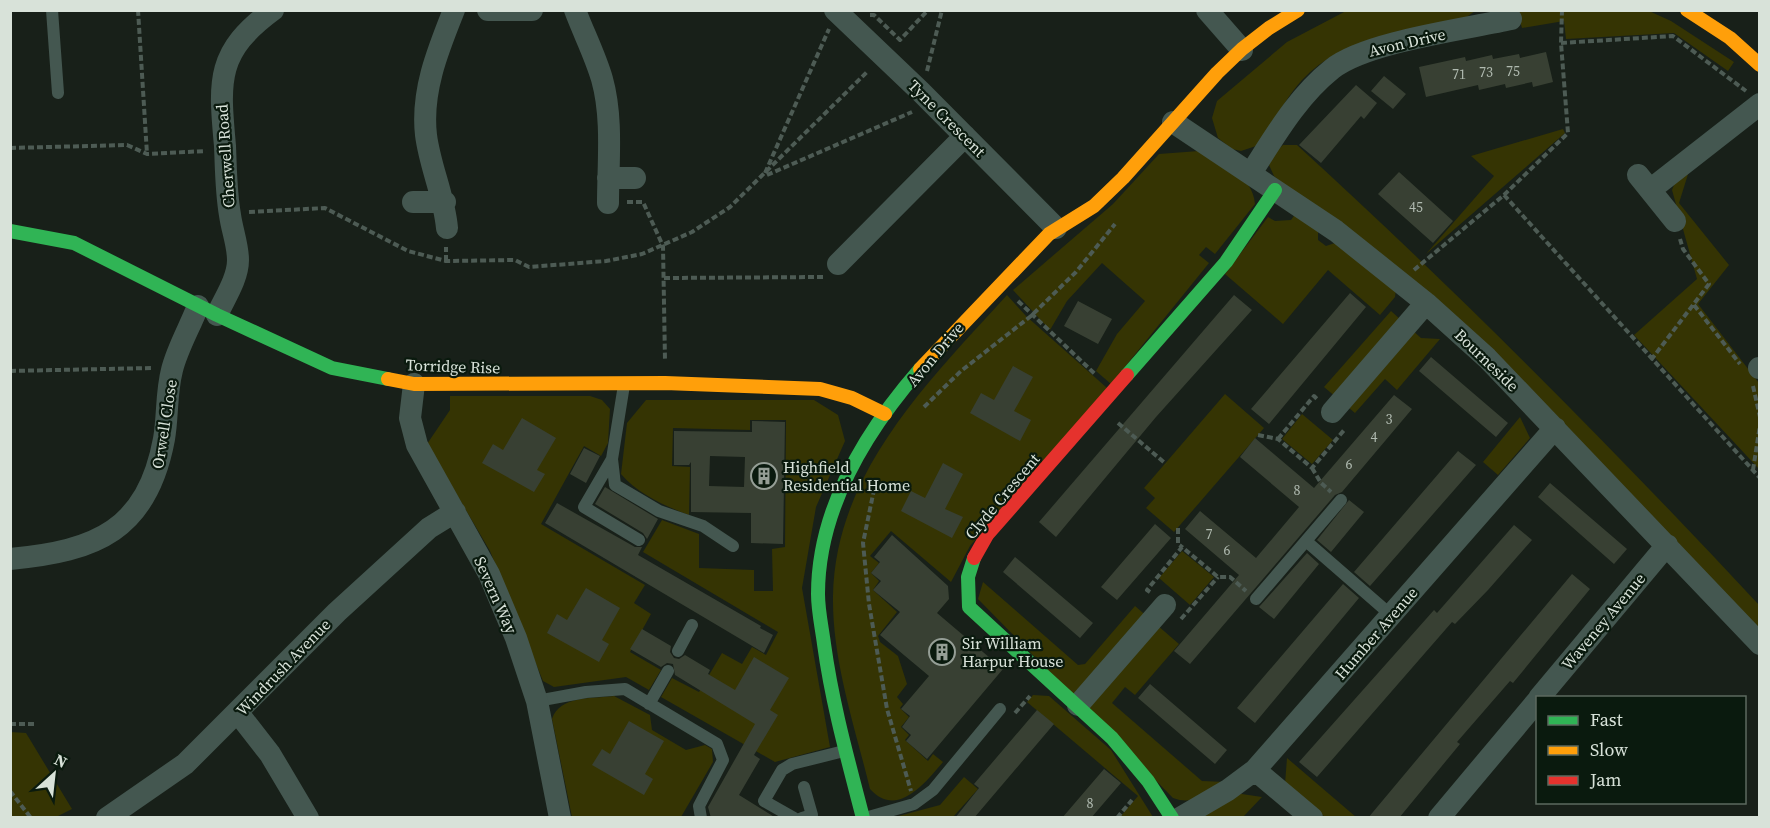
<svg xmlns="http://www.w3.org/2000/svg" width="1770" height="828" font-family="'Source Serif 4',serif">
<rect width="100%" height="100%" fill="#182019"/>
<path fill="#353403" d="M1346,11H1475L1464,19C1409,31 1343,36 1302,80C1285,99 1273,123 1259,145L1241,151L1232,149L1218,138L1212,118L1217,101L1287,42Z
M1517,11H1649L1671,21L1734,62L1728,71L1674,33L1566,39L1564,21L1522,28Z
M1563,129L1565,133L1426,254L1494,176L1471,156Z
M1283,145H1297C1458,292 1611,446 1759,605V631L1626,489L1274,176L1269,165L1272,155Z
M1199,151C1221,164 1253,175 1255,204L1215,254L1206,247L1199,255L1209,263L1111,384L1096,371L1117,334L1145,301L1102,263L1067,301L1050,330L1013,290L1113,204L1159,154Z
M1689,171L1679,203L1729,265L1698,304L1759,383V469L1634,335L1697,279L1672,190L1676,180Z
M1296,213L1318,229V240L1326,246L1338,242L1396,289L1395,297L1380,315L1328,270L1283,324L1225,274L1268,217L1275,221L1291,220Z
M1007,295L1026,316L1107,388L970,546L951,582L891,531L870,556L879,563L871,573L879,581L873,590L897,612L878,636L880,642L898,656L907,684L897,697L903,704L900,708L909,717L901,727L909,735L905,740L928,761L933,754L943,762C925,783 897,819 870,789C855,727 832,661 833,596C835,472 929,381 1007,295Z
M1391,311L1421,338L1440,339L1397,390L1385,379L1355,413L1324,387Z
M1225,394L1264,428L1174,532L1146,508L1155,498L1144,488Z
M450,396H590L602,400L610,409L608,443L601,456L584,446L541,524L645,585L634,603L651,614L630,652L661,670L649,690L626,677L554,687L543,681L490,551L427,444L450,410Z
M646,400H814L838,415L845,441L816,507L802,588L830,747L775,762L661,697L672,678L699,692L722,653L742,664L752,647L766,655L778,632L643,552L662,520L699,534V568L754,570V591H773L772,549L785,547L786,420H750V430L673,428L672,466L690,467L689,515C665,506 638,494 621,474L627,423Z
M1302,414L1333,440L1312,464L1282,439Z
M1520,417L1530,438L1498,475L1483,462Z
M1182,551L1214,577L1190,605L1159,578Z
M983,582L1078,665L1085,664L1135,606L1179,644L1135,695L1125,687L1112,703L1202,781L1226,782C1208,793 1194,806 1173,798L978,599Z
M1033,695L1049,696L1111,750L1153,817H1120L1138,796L1027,702Z
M614,696L650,715L652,730L686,750L705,745L712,749L713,762L681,817H572L552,719C560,695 592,699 614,696Z
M10,732L26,733L72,809L56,817H11Z
M1287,758L1356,817H1325L1285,784Z
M964,777L978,789L953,817H895L940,805Z
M1235,793L1262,797L1243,817L1195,818Z"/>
<path fill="#384033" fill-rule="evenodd" d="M1546,52L1553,82L1533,87L1532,82L1506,88L1505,84L1479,90L1478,85L1426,97L1419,67L1465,57L1466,61L1492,55L1493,59L1519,54L1520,58Z
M1384,76L1406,94L1393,109L1371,91Z
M1356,85L1377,103L1364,119L1361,116L1321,163L1299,145Z
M1399,172L1453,221L1433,243L1378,194Z
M1350,293L1366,307L1269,424L1251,409Z
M1234,295L1252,310L1156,417L1056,537L1039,522Z
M1078,301L1112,319L1098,344L1064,326Z
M1431,357L1508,423L1496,437L1419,371Z
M1013,366L1033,377L1014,411L1031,420L1020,441L970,413L981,393L994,400Z
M1394,395L1412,409L1342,492L1335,495L1190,664L1174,651L1239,575L1185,529L1200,511L1256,558L1299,507L1240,457L1255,438L1314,488Z
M522,418L556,438L537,470L545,474L534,492L482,463L493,444L503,450Z
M752,421L785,422L783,544L751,543V513L691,512V462L689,465H674V431L752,432ZM710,456L745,457L744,487L709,486Z
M584,448L600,456L586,483L570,474Z
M1458,451L1476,465L1370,586L1354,572Z
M943,463L963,474L945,509L963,517L952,538L901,511L911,491L925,498Z
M1550,483L1627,549L1614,564L1538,497Z
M605,487L658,519L647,539L643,533L595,504Z
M1349,500L1364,512L1331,552L1317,540Z
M557,503L635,547H642L638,555L761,626L760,628L773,635L764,653L545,523Z
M1155,524L1171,538L1117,600L1101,587Z
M1514,525L1532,540L1488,590L1455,624L1452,622L1317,777L1299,762L1434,610L1437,613Z
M892,535L948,586L949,599L937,613L1003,669L927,759L906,741L911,735L902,727L910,716L901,709L929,676L880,635L900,612L873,590L881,581L871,573L880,562L874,557Z
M1307,553L1319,564L1274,619L1259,607Z
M1015,557L1093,623L1080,638L1003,572Z
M1572,574L1590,589L1513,683L1510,681L1457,742L1460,744L1399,818H1368Z
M1343,584L1359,598L1255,723L1237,708Z
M586,588L620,608L602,640L609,644L599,662L547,633L557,614L567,620Z
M642,629L671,646L670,652L674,658L679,659L685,655L710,670L708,674L735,690L754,657L789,678L770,710L778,715L754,755L760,759L739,795L776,818H711L708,807L755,724L675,675L673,664L667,663L661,667L630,649Z
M1150,684L1227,750L1215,764L1138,698Z
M1037,710L1054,724L974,818H955L979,788L974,784Z
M629,721L664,741L645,774L653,779L644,795L592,765L602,749L610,754Z
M1104,769L1121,783L1091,818H1062Z"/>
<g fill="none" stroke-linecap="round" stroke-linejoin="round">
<path stroke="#4d5b54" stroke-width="4" stroke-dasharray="6 3" stroke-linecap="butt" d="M138,10L147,154
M870,15H874L900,40L928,10
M1561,43L1673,36L1746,91
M927,71L942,10
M10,148L127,145L147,154L206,151
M765,173L829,29
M767,175L912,112
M1504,195L1760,478
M627,202H643L663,246L665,360
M249,212L325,208L408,251L446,261L515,260L529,267L606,261L642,254L692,232L730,207L868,71
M446,261V247
M1414,270L1504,195L1568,133L1561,43L1562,10
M664,278L825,277
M1018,301L1096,375
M1694,305L1740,364
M1651,360L1709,284L1683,249L1680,239
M10,371L153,368
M1753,386L1760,417
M924,407L961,371L1031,316L1076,272L1115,224
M1118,423L1166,464
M1258,435L1278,439L1312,468L1345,429
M1278,439L1314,396L1317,399
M1312,468L1321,483L1331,492
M1753,470L1760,425
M876,480L863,543L869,604L887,709L911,791
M1178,528V544L1182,547
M1150,592L1147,590L1182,547L1218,577H1230L1246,591
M1181,619L1218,577
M1015,713L1030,696
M10,724H36
M10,791L31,818
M1117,818L1132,800"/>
<path stroke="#445750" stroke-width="12" d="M52,10L58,93
M624,385L612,459L615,485L659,511L703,526L733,546
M612,459L584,507L639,540
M1306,541L1391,615
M1256,599L1341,500
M678,651L692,625
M537,701L586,692L625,689L717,744L723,760L699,806L701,818
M649,704L668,671
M794,818L764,801L782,770L792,764L844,751
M802,818L812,815L804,787
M865,818L914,804L933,790L1000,709"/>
<path stroke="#445750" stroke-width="22" d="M488,10H532
M575,10C584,34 595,55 602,79C613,118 608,163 608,203
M835,10L921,92L1056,228
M1207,10L1242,50
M1173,122L1336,231L1426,303L1487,358L1760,644
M1251,173C1275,136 1297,97 1332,69C1365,42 1466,29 1511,19
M1638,175L1675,221
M608,178H635
M1650,190L1760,104
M413,202H445
M447,228C444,195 430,167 426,135C421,91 438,50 454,10
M838,264L965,136
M217,315C224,299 238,279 238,260C238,245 232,230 230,215C226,192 226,169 225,146C219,80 216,52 273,10
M1759,368H1760
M414,384L410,418L417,445L489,574L516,638L537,701L560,818
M1332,412L1426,303
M10,559C97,551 147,530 164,439C168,416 166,393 172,370C177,349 190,327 198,306
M1539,698L1667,545
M1078,705L1165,605
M238,713L270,754L308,818
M1255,770L1312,818
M107,818L185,764L337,612L429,528L455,512
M1180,818L1228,790L1255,770L1555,428
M1439,818L1538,700"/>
<path stroke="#30b455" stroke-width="14" d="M10,231L74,243L217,315L332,368L388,379
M1127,375L1226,262L1275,190
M974,558L968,577L969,607L1112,738L1148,781L1172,818
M863,818C848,760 832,703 824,644C822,628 818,611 818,594C818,509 866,431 920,369"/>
<path stroke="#ff9f0a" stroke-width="14" d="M1687,10L1730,38L1760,65
M920,369L1049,234L1094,206L1123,178L1217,73L1242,49L1269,28L1298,10
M388,379L414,384L665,383L820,389L852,398L885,414"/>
<path stroke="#e5322d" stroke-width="14" d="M974,558L987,535L1127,375"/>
</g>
<defs>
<symbol id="building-ring" viewBox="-11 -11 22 22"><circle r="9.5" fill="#0a1a0e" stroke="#959e96" stroke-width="1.5"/><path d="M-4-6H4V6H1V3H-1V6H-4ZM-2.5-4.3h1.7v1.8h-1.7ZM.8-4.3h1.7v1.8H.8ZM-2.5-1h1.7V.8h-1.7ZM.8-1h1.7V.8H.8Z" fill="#959e96"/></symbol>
</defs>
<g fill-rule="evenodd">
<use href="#building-ring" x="749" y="461" width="30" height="30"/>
<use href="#building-ring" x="927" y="637" width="30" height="30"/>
</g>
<g text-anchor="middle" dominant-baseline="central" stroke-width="4.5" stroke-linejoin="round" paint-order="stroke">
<g font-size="14" fill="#b0bab0">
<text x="1513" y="71">75</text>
<text x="1486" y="72">73</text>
<text x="1459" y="74">71</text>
<text x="1416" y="207">45</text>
<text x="1389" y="419">3</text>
<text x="1374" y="437">4</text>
<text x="1349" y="464">6</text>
<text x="1297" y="490">8</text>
<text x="1209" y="534">7</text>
<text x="1227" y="550">6</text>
<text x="1090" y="803">8</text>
</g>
<g font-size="16" fill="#d8e2d9" stroke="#0a1a0e">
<text transform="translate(1407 42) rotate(-13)">Avon Drive</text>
<text transform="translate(947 118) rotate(45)">Tyne Crescent</text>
<text transform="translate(225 156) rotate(-94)">Cherwell Road</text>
<text transform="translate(935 354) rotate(-50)">Avon Drive</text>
<text transform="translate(1487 360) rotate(44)">Bourneside</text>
<text transform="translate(453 366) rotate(2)">Torridge Rise</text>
<text transform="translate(164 424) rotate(-81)">Orwell Close</text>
<text transform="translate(1002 496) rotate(-50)">Clyde Crescent</text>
<text transform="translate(496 595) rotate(66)">Severn Way</text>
<text transform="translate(1603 621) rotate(-50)">Waveney Avenue</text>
<text transform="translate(1376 633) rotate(-49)">Humber Avenue</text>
<text transform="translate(283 667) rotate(-46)">Windrush Avenue</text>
</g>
<g font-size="16" fill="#d8e2d9" stroke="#0a1a0e" text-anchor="start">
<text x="783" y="467">Highfield<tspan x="783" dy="18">Residential Home</tspan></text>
<text x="962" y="643">Sir William<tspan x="962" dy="18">Harpur House</tspan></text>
</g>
</g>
<rect width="1770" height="828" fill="none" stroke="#d8e2d9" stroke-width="24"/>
<rect x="1536" y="696" width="210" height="108" fill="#0a1a0e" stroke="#5c6a5f" stroke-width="1.5"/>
<rect x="1548" y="716" width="30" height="9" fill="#30b455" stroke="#5c6a5f" stroke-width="1.5"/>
<text x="1590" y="726" font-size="18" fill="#d8e2d9">Fast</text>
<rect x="1548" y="746" width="30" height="9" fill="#ff9f0a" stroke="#5c6a5f" stroke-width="1.5"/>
<text x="1590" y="756" font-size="18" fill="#d8e2d9">Slow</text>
<rect x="1548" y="776" width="30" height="9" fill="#e5322d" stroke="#5c6a5f" stroke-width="1.5"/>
<text x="1590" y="786" font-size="18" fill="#d8e2d9">Jam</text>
<g transform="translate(54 774) rotate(27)" stroke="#0a1a0e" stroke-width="4.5" paint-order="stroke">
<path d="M0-4.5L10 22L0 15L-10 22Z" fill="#d8e2d9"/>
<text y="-9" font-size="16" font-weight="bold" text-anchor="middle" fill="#d8e2d9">N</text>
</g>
</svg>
